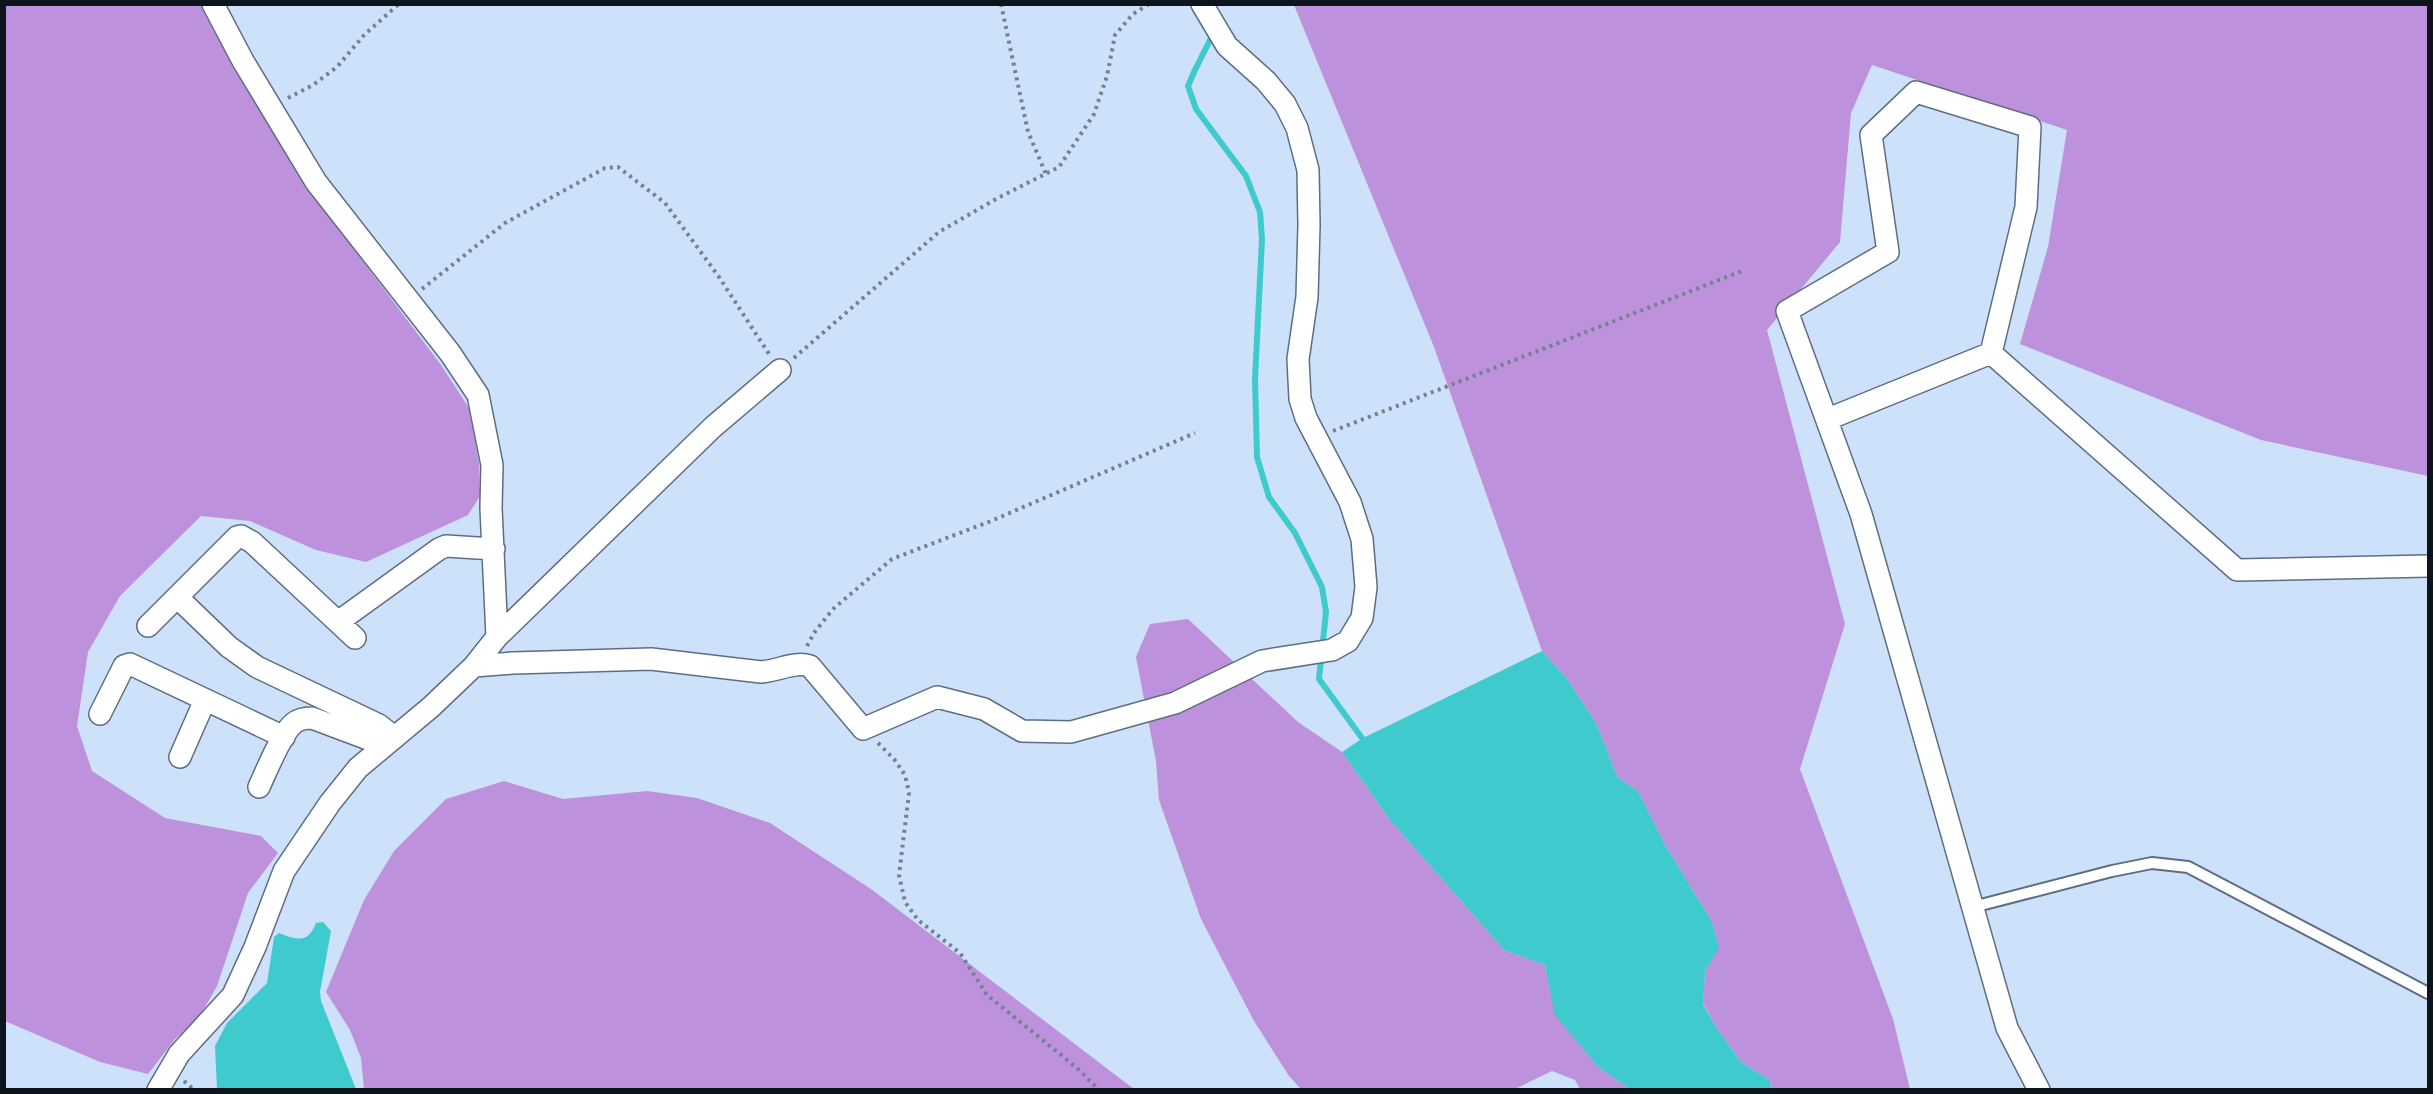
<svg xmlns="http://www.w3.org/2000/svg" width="2433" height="1094" font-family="'DM Sans',sans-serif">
<rect width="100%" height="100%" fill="#cee1fa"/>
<path fill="#bd91db" d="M5,5H201L309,187L362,260L441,365L469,408L479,463L480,496L468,515L366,562L316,550L250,521L201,516L120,596L88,652L77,726L92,771L165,818L261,836L278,853L248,893L217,986L197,1021L175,1039L148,1074L100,1062L5,1021Z
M1294,5H2428V476L2261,440L2020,344L2048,247L2067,130L1872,65L1851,113L1840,242L1767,330L1845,624L1800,769L1893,1019L1910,1089H1771L1770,1080L1742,1063L1717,1029L1703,1003L1705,971L1718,948L1712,922L1664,843L1638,791L1618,778L1596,723L1567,679L1542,651L1434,347Z
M1188,619L1298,722L1342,752L1390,820L1504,950L1545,965L1556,1015L1598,1067L1630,1089H1580L1575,1080L1552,1071L1515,1089H1301L1289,1076L1254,1021L1201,919L1159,800L1156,761L1136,657L1150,624Z
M504,781L563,799L647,791L697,798L770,823L871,889L1134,1089H364L361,1058L350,1030L326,992L364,900L394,851L446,799Z"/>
<path fill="#3fcace" d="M1542,651L1567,679L1596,723L1618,778L1638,791L1664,843L1712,922L1719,948L1705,971L1703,1004L1717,1029L1742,1063L1770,1080L1771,1089H1630L1598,1067L1555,1015L1545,965L1504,950L1390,820L1342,752L1363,738Z
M323,922L331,931L320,992L321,1001L356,1089H217L215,1046L227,1023L267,983L274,937L279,933C297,940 308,944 316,923Z"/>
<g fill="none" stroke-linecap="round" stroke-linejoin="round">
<path stroke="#3fcace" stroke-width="6" d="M1212,32V36L1194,72L1188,86L1196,109L1246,176L1260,212L1262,239L1255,379L1257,457L1269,497L1295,533L1322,587L1326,612L1319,679L1367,745"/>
<defs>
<path id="service" d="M1973,907L2112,871L2152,863L2188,867L2428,993"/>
<path id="minor" d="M213,4L243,61L316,182L450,353L478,395L492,465L491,508L497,637
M1991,353L2026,207L2030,127L1916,92L1871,135L1888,252L1787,311L1861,514L2007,1028L2039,1090
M1828,419L1991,353L2237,570L2428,566
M177,597L229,647L257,667L379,725L394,737
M338,622L439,549L446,546L494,549
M148,626L237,537L241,536L252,542L355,638
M474,666L513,663L651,659L761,672C778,671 794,661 810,666L863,729L937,697L984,709L1022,731L1071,732L1175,703L1262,661L1332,650L1348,641L1362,618L1366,587L1362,539L1350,502L1306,418L1300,399L1298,359L1307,297L1309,225L1308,170L1297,128L1285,104L1266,81L1227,46L1202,4
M100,714L124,666L130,664L284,737
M180,757L205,700
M259,787C266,772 282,732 294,723C299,719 306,718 312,718L384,745
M158,1090L179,1054L233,995L255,947L284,871L330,803L358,768L431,707L474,666L497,637L713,427L780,370"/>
</defs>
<use href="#service" stroke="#5d6e84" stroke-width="14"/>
<use href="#minor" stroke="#5d6e84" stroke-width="24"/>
<path stroke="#738091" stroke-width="4" stroke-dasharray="3 4.5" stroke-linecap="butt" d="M1001,4L1028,132L1046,174
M288,98L313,85L337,67L365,34L399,4
M422,289L505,223L605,168L618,167L665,203L719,277L769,354
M794,358L939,232L996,199L1059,167L1094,114L1107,76L1115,35L1133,14L1149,4
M1333,431L1742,271
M807,646L814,633L833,609L892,559L991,521L1195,433
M878,743L894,759L905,775L909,793L899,875L905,902L918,920L960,953L987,995L1077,1068L1099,1090
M184,1081L194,1090"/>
<use href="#service" stroke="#fff" stroke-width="10"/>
<use href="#minor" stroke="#fff" stroke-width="21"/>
</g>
<rect width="2433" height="1094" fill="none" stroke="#0d141c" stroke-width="12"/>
</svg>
